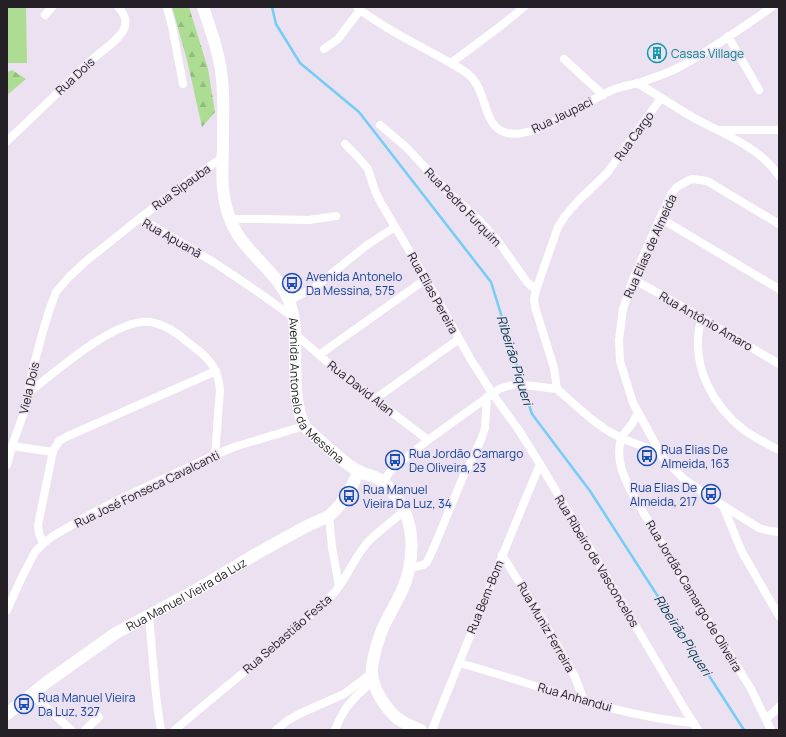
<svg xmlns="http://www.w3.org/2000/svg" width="786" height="737" font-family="Manrope,sans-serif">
<defs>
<pattern id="forest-firs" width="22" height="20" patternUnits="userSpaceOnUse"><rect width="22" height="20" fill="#addc93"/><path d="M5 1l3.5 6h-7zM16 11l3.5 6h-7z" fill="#95bc7f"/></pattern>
</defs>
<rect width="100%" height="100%" fill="#ece1f1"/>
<path fill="#addc93" d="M7,7H26L27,63H7Z"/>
<path fill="url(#forest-firs)" d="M172,7H189L208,69L215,112L202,127L187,60Z
M12,70L26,79L7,95V72Z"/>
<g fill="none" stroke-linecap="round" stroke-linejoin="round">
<path stroke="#74cdf6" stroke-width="2.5" d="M272,7L276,24L300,63L359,112L491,282L522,382
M523,387L532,414L590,491L744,730"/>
<path stroke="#fff" stroke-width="8" d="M167,7L172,26L183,84
M357,7L360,10C377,22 395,33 414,43C429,51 444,59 459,68C464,71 469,74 473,79C486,93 484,125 504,132C534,143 587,99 615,89C623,86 631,85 638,83C653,78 670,73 683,65C714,48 743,27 772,7
M45,15L52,7
M728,36L759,90
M324,49L338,39L360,10
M564,59L603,95
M451,63L502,25L524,7
M637,83C656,94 675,107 694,118C723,134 760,147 779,176
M380,125L406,147L448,192L478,219L498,241L527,282L536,290
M720,130H779
M7,141C36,114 64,86 94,58C103,50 119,40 124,29C128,20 124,13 118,7
M345,144L357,156L368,169L375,191L381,203L426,279L471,360L494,396L518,429L540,464L684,708L698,730
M140,218L194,177L223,157
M660,218L779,289
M230,219H265L309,220L336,216
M779,224L707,181L693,179L689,180L677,187L672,193L660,218L633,279L623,309L619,340L620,361L633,403L656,445L660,453L664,459L684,479L714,500L759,528L770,531L779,532
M633,279L690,311L779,364
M289,301L315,287L367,245L395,227
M702,318C701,322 699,326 699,330C693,369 714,407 744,430C755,438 767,444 779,450
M295,334L340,373L428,440
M319,355L426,279
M557,389L554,368L535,307L534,299L536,290L558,227L565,216L578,201L607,173L661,98
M29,392C56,372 116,317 151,322C166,325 179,334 190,344C208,357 218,367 220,390L215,455
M375,399L459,339
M638,413C636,416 634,420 632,424C628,429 623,434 621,439C615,459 624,478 633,495L704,615L730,655L751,689L771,730
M12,446L53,452
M7,465L12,446L26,407L33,368L43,331L49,311L56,292L69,277L85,262L140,218L215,263L258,292L293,317
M384,483L388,474L393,468L428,440L499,389L508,386L517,384L557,389L590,418L605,429L621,438L660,453
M723,506L742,552L779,616
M329,516L332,547L339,586
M43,544L39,533L38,525L53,451L59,441L68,436L216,371
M502,555L544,622L575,677L584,701
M410,568L423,565L427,562L434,547L463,477L472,459L481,440L485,428L487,397
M7,610L22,577L35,552L43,544L53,536L91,514L118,500L215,455L234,447L304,426
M149,616C153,654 154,692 161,730
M459,663C537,684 613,716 694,723
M32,694L71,730
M766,719L779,707
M85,730L99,717
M175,730C218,692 265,657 307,618C316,610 326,602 334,593C347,578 354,558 367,543C377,532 393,521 404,511
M276,730L287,721L299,714L344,694L372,673
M335,730C337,725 339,720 342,715C349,701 362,691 373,681
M432,730L514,527L540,464"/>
<g stroke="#fff" stroke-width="12">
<path id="s1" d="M203,7C211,31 220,55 222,80C224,96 223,113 223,129C224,156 219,183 227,210C230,221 236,233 243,242C260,264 286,282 292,311C294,318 295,326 295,334C296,359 292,411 307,429C321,441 334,454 349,465C352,467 355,470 359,471C365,475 372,475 379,479C390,486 399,500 405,512C412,529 413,550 409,569C405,591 391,609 382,630C379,638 376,647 374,656C373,662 371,668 372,674C373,682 376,690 380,697C392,717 400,722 421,730"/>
<path id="s2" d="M7,714L47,682L116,633L196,590L256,554L305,527L329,516L340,505L352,486L359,471"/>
</g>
</g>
<defs>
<symbol id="building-ring" viewBox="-11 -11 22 22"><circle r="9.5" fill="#ece1f1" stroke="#0f9aa8" stroke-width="1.5"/><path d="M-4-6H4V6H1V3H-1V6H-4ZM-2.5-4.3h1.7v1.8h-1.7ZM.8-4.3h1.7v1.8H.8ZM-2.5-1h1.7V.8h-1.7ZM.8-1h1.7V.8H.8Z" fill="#0f9aa8"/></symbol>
<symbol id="bus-ring" viewBox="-11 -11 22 22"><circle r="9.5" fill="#ece1f1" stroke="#1a4fb4" stroke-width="1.5"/><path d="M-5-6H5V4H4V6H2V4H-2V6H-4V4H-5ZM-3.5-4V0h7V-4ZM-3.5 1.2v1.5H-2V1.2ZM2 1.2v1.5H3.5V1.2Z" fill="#1a4fb4"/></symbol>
</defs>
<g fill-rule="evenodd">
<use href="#building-ring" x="646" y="42" width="22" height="22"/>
<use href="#bus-ring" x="281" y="272" width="22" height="22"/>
<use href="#bus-ring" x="636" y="445" width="22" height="22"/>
<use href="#bus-ring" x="384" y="449" width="22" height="22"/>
<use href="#bus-ring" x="700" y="483" width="22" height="22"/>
<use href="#bus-ring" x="338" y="485" width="22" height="22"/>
<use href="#bus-ring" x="13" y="693" width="22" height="22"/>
</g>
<g text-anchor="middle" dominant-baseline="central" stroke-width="3" stroke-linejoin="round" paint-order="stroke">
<g font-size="12" fill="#0d838f" stroke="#ece1f1" text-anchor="start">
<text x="671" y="53">Casas Village</text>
</g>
<g font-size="12" fill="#242026" stroke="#ece1f1">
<text transform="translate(75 76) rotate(-43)">Rua Dois</text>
<text transform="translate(562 115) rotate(-26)">Rua Jaupaci</text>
<text transform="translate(634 136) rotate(-54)">Rua Cargo</text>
<text transform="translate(181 187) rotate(-36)">Rua Sipauba</text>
<text transform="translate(463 207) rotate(46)">Rua Pedro Furquim</text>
<text transform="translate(172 238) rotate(30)">Rua Apuanã</text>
<text transform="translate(650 246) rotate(-66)">Rua Elias de Almeida</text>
<text transform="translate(433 293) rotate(61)">Rua Elias Pereira</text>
<text transform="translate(706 321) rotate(30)">Rua Antônio Amaro</text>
<text stroke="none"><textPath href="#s1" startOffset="415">Avenida Antonelo da Messina</textPath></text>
<text transform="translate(29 388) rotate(-77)">Viela Dois</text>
<text transform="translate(361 388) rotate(38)">Rua David Alan</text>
<text transform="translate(147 489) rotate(-26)">Rua José Fonseca Cavalcanti</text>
<text transform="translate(597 561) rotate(59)">Rua Ribeiro de Vasconcelos</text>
<text stroke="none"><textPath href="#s2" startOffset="216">Rua Manuel Vieira da Luz</textPath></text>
<text transform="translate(694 596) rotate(59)">Rua Jordão Camargo de Oliveira</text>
<text transform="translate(485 597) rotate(-68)">Rua Bem-Bom</text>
<text transform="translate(546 627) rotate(60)">Rua Muniz Ferreira</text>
<text transform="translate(287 634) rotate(-41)">Rua Sebastião Festa</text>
<text transform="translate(575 697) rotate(16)">Rua Anhandui</text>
</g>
<g font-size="12" fill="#164399" stroke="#ece1f1" text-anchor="start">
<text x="306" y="276">Avenida Antonelo<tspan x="306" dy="14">Da Messina, 575</tspan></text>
<text x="661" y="449">Rua Elias De<tspan x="661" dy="14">Almeida, 163</tspan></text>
<text x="409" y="453">Rua Jordão Camargo<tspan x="409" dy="14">De Oliveira, 23</tspan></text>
<text x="697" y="487" text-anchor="end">Rua Elias De<tspan x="697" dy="14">Almeida, 217</tspan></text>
<text x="363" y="489">Rua Manuel<tspan x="363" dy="14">Vieira Da Luz, 34</tspan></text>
<text x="38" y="697">Rua Manuel Vieira<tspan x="38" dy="14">Da Luz, 327</tspan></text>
</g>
<g font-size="13" font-style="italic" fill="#00364a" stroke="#ece1f1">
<text transform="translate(515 360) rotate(73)">Ribeirão Piqueri</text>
<text transform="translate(683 635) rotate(57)">Ribeirão Piqueri</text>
</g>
</g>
<rect width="786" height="737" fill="none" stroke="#242026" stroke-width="16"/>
</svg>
